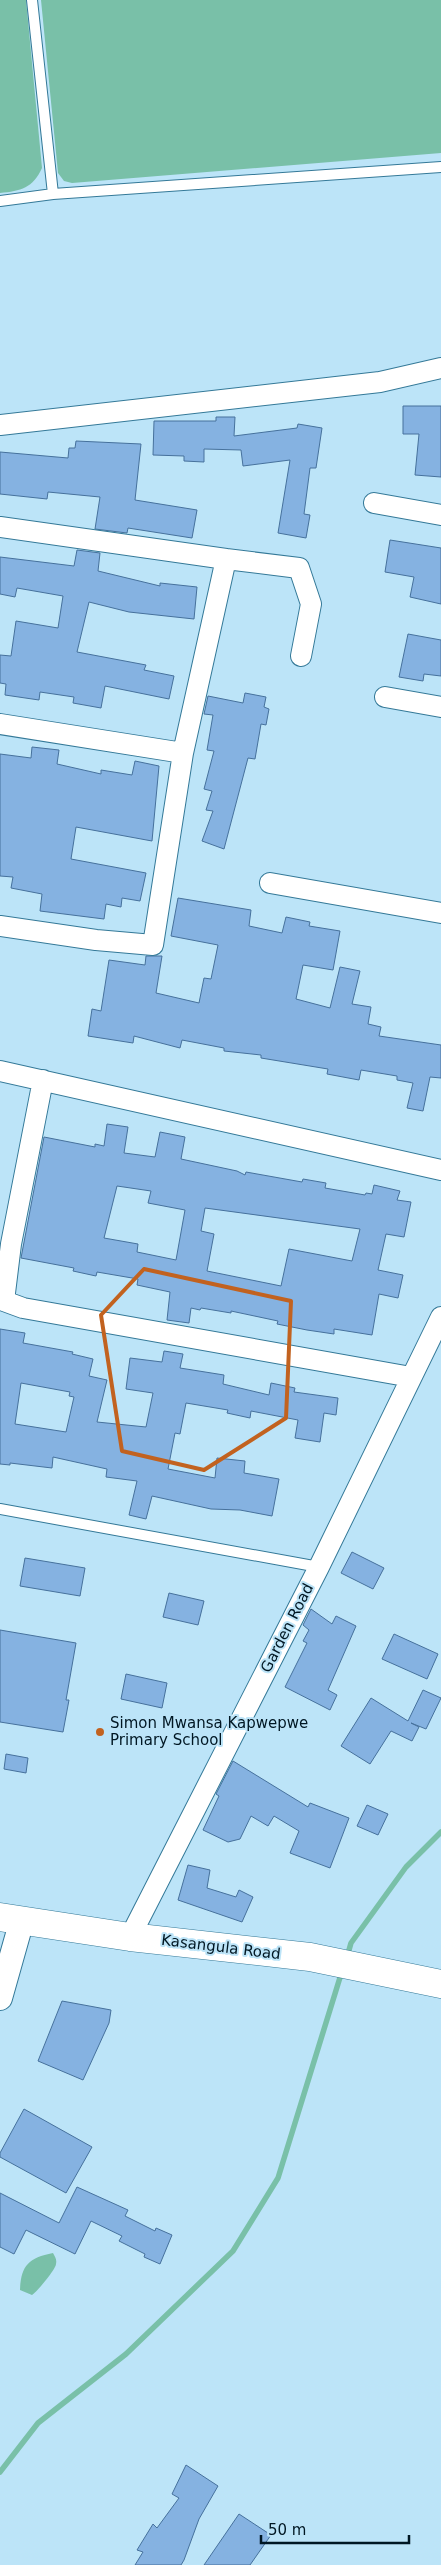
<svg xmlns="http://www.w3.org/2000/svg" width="441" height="2565" font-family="'DejaVu Sans',sans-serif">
<rect width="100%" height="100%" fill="#bce4f8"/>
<path fill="#79c0a8" d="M0,0H26L42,168C33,188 21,191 0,193Z
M41,0H441V153L72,183L64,181L58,173Z
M53,2253C55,2257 57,2259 56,2264C56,2269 37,2292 32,2295L20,2290C21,2266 28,2258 53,2253Z"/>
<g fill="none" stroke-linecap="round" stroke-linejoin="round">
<path stroke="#79c0a8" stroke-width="5.5" d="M347,1957L351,1943L406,1867L441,1832
M0,2472L38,2423L126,2354L233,2251L278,2178L342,1971"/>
</g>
<path fill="#85b2e1" stroke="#46719c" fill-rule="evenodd" d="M403,406H441V477L415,475L419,434H403Z
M216,417H235L234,436L297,428L298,424L322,428L316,468H310L304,514L310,515L306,538L278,533L290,460L243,466L241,450L204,449V462L184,461V456L153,455L154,421H216Z
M76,441L141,444L135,500L197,510L192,538L128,528L127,533L95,529L100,497L48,492L47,499L0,494V452L68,458L69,448H75Z
M390,540L441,548V604L410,597L414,577L385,572Z
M77,550L100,553L98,571L160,586V583L197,587L194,619L129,612L89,602L77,652L146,665L144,670L174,676L169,699L105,686L101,708L73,703L74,697L40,692L39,700L5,695L6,684L0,683V655L11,656L16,621L58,628L63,596L17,588L15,597L0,594V557L74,566Z
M408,634L441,640V676L424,674L423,681L399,677Z
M245,693L266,697L264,707L269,709L266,725L261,724L255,759L248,758L224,849L202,841L213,811L206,810L212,791L204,789L214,751L207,750L213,715L204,714L208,696L243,703Z
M32,747L59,750L57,764L101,774V770L132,775L135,761L159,766L152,841L76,827L71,859L146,873L140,901L122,898L121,907L106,904L104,919L40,911L42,894L11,888L13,877L0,876V754L31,758Z
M178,898L251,910L249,926L282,933L286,917L310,922L309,926L340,931L333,970L303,965L296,999L330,1008L340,967L360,971L352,1004L371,1007L368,1024L381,1027L379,1036L441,1045V1078L430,1077L423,1111L407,1108L413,1083L397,1080V1076L361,1070L359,1080L327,1074L328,1069L261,1058V1055L224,1051V1048L182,1040L180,1048L134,1036L133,1043L88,1036L92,1009L101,1011L109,960L145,965L146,956H162L156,993L199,1003L204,978L211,979L218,945L171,936Z
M107,1124L128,1127L124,1153L155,1157L160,1132L185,1137L181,1159L237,1171L245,1175L246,1172L302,1182L303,1179L326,1183L325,1188L365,1195L366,1193L372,1194L374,1185L400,1191L397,1200L411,1202L404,1237L386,1234L378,1270L403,1275L398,1298L379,1294L372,1335L334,1329V1334L307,1330L277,1324L278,1321L231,1311V1313L201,1308L200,1310L191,1308L189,1323L167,1320L170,1292L137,1285L138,1279L97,1272L96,1276L73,1271L74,1268L21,1258L44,1137L95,1147V1144L104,1146ZM117,1186L151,1191L148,1203L185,1210L176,1260L137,1252L138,1244L104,1238ZM205,1208L360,1229L352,1261L289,1249L281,1286L207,1271L214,1234L201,1231Z
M0,1329L25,1333L23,1343L73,1352L72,1354L93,1359L89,1376L107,1380L97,1422L146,1427L153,1393L126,1389L130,1358L162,1362L164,1351L183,1354L180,1368L224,1375L223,1384L269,1395L271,1383L295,1388L294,1392L338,1398L336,1415L324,1413L320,1442L295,1438L298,1420L251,1411L250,1418L227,1413L228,1410L186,1403L180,1434L175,1433L168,1469L215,1478L217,1458L245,1461L244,1473L279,1479L272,1516L240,1510L211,1509L152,1496L146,1519L129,1515L137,1481L106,1477L107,1469L53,1457L52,1468L10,1463V1465L0,1464ZM21,1383L70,1392L69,1396L74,1397L66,1432L15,1424Z
M352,1552L384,1568L373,1589L341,1573Z
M25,1558L85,1568L80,1596L20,1586Z
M169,1593L204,1601L198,1625L163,1617Z
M311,1609L332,1624L336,1616L356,1626L328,1690L337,1695L330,1710L285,1687L307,1643L303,1641L309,1630L303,1625Z
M0,1630L76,1643L66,1700H69L63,1732L0,1722Z
M394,1634L438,1654L427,1679L382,1659Z
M126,1674L167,1683L162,1708L121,1699Z
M423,1690L441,1698L426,1729L411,1723L419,1727L412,1741L391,1731L370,1764L341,1746L371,1698L408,1721Z
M6,1754L28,1758L26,1773L4,1769Z
M233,1761L308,1807L310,1803L349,1818L330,1868L290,1853L299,1831L274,1816L268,1826L251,1816L240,1839L228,1842L203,1830L219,1796L216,1794Z
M367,1805L388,1814L378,1835L357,1826Z
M188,1865L210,1870L207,1888L236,1897L239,1890L253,1897L242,1922L178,1900Z
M62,2001L111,2010L109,2023L83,2080L38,2061Z
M24,2109L92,2147L66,2193L0,2157V2153Z
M77,2187L128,2210L125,2216L155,2231L156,2228L172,2235L160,2264L144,2257L145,2254L119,2241L122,2236L91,2221L75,2254L26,2230L14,2254L0,2247V2193L59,2223Z
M186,2465L218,2486L199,2519L184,2560L181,2565H135L143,2552L137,2550L153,2524L157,2528L179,2498L172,2494Z
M239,2514L271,2535L250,2565H204Z"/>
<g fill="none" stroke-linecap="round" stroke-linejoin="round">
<defs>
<path id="service" d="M32,0L53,194L441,167
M0,201L53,194
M0,1509L319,1567"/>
<path id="minor" d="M0,425L380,382L441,368
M374,503L441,515
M0,527L226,559L183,753L153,945L96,940L0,926
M226,559L299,568L311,604L301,656
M385,697L441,707
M0,724L183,753
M270,883L441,913
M0,1071L441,1170
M43,1080L11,1244L4,1301L23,1308L411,1377
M130,1937L319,1567L441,1317"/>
<path id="tertiary" d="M0,1998L22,1920"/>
<path id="secondary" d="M0,1917L130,1937L310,1957L441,1984"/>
</defs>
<use href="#service" stroke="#347998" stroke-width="12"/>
<use href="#minor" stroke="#347998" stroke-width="22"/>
<use href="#tertiary" stroke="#347998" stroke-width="26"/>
<use href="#secondary" stroke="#347998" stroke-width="29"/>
<use href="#service" stroke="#fff" stroke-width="10"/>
<use href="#minor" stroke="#fff" stroke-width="20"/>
<use href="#tertiary" stroke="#fff" stroke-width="24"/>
<use href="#secondary" stroke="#fff" stroke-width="28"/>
</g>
<path fill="none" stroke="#c2621f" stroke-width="4" stroke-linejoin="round" d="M144,1269L291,1301L286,1418L204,1470L122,1451L101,1315Z"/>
<circle fill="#c2621f" stroke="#bce4f8" stroke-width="2" cx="100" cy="1732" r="5"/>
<g text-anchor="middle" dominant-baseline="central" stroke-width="4" stroke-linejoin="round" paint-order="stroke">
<g font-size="15" fill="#001723" stroke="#bce4f8">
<text transform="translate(287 1628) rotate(-63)">Garden Road</text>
<text transform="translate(221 1947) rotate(7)">Kasangula Road</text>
</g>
<g font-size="15" fill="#001723" stroke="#bce4f8" text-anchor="start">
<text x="110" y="1723">Simon Mwansa Kapwepwe<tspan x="110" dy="17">Primary School</tspan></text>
</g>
</g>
<path d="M261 2535v8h148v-8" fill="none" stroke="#001723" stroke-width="2.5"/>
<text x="268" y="2535" font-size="15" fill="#001723" stroke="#bce4f8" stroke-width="4" paint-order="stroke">50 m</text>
</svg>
